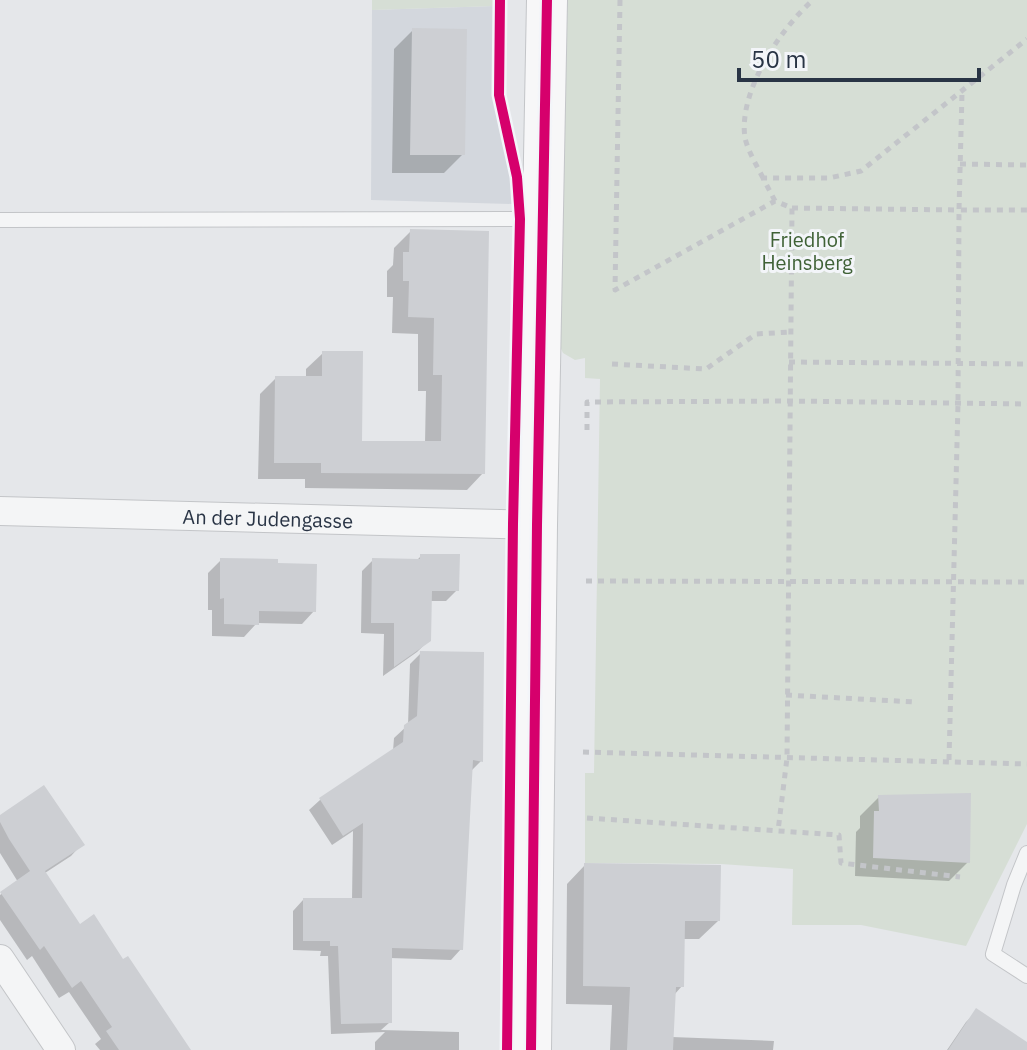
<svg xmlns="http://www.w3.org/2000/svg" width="1027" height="1050" font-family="'IBM Plex Sans',sans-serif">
<rect width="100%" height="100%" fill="#e5e7ea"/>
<path fill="#d3d7dd" d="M495,6V108L512,169L513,204L371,200L372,10Z"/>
<path fill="#d6ded5" d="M372,0H496L495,6L372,10Z
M563,0H1027V824L966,946L861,925H792L793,869L721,864L585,863V773H594L600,379L585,378V358L575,360L563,353L558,342Z"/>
<path fill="#0003" d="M413,30L463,154L444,173H392L394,49Z
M410,232L483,473L467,490L305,488V479H258L260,394L276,378H306V369L323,353L360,443H425L426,391H418V334L392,333L393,297H387V271L393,265L394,248Z
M421,556L457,590L446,601H430L429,640L417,652L383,676L384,634L361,633L362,571L373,560L416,561Z
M221,560L276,565L314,611L302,624L257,623L244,637L212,636V610H208V573Z
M421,653L481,761L470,772L461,949L451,960L390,958V1022L381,1030L459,1032V1050H375V1042L385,1032L331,1034L328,956H320L321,951L293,950V911L303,900H352L353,831L332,845L309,810L320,800L393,751L394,738L408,725L410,664Z
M879,797L968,862L949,881L855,876L856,832L860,828V816Z
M0,817L82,844L71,856L45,873L80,926L123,962L189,1050H100L95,1044L101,1039L69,992L59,998L32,956L27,960L0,920V895L18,882L0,853Z
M585,865L718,921L699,939H683L682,986L674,995L672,1037L774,1041L773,1050H610L612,1005L566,1004L567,884Z
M977,1011L1027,1045V1050H947L966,1022Z"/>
<path fill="#cdcfd3" d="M412,28L467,29L465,155H410Z
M410,229L489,231L485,474L321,473V463H274L275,376H322V351H363L362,441H441L442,375H433L434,318L408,317L409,281H403V252H409Z
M420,554H460L459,591H432L431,641L394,667V623H371L372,558L420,559Z
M220,558L278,559V563L317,564L316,612L259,611V625L224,624V598L220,599Z
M420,651L484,652L483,762L473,760L463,950L392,948V1023L341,1024L338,946H330V941H303V898H362L363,823L343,836L319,798L403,742L404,725L417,716Z
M44,785L85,845L45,871L80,924L94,914L123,959L128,956L191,1050H119L106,1031L112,1027L81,981L72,988L44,946L40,950L0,892L30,871L9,839L0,822V815Z
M971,793L970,863L873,858L874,811H879L878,795Z
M584,863L721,865L720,921H685L684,987H676L673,1050H627L630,987L583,986Z
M976,1008L1027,1042V1050H948Z"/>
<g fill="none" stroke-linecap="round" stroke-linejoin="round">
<defs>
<path id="lane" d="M0,220L540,219
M1027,853L1014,885L993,954L1027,976"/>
<g id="street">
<path id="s1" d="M0,511L537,525"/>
<path d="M0,959L61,1050"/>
</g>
<path id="secondary" d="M531,1050L537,525L547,0"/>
</defs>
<use href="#lane" stroke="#c3c5c8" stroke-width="16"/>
<use href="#street" stroke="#c3c5c8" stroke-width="30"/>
<use href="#secondary" stroke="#c3c5c8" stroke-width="42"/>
<path stroke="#c3c5c9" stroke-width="5" stroke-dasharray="6 6" stroke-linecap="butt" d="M620,0L615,290L775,201L792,208L787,758L778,831
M960,164L1027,165
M763,178C757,166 748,151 745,138C738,92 780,29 813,0
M775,201L763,178H829L861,171L1027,39
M792,208L959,210L962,93
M789,362L1027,364
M612,364L706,369L756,334L790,332
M587,430V402L789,401L1027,404
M586,581L1027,582
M786,695L915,702
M583,752L1027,764
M949,760L958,404L959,210H1027
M587,818L839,835L841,863L960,877"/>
<use href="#lane" stroke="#f4f5f6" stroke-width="14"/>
<use href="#street" stroke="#f4f5f6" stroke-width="28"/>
<use href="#secondary" stroke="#f7f7f8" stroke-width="40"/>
<defs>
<path id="cycleway" d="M500,0L499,95L517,177L520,219L513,524L507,1050
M531,1050L537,525L547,0"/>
</defs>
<use href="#cycleway" stroke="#f3f5f9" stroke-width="15"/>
<use href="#cycleway" stroke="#d6006c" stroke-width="10"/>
</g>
<g text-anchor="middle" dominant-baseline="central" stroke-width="6" stroke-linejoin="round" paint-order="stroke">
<g font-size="20" fill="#3f6136" stroke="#f3f5f9">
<text x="807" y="239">Friedhof<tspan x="807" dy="23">Heinsberg</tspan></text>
</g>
<g font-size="20" fill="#293445" stroke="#f3f5f9">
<text stroke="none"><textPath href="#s1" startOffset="268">An der Judengasse</textPath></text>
</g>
</g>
<path d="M739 68v12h240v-12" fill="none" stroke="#293445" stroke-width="4"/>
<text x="751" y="68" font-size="24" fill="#293445" stroke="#f3f5f9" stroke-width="6" paint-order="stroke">50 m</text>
</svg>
